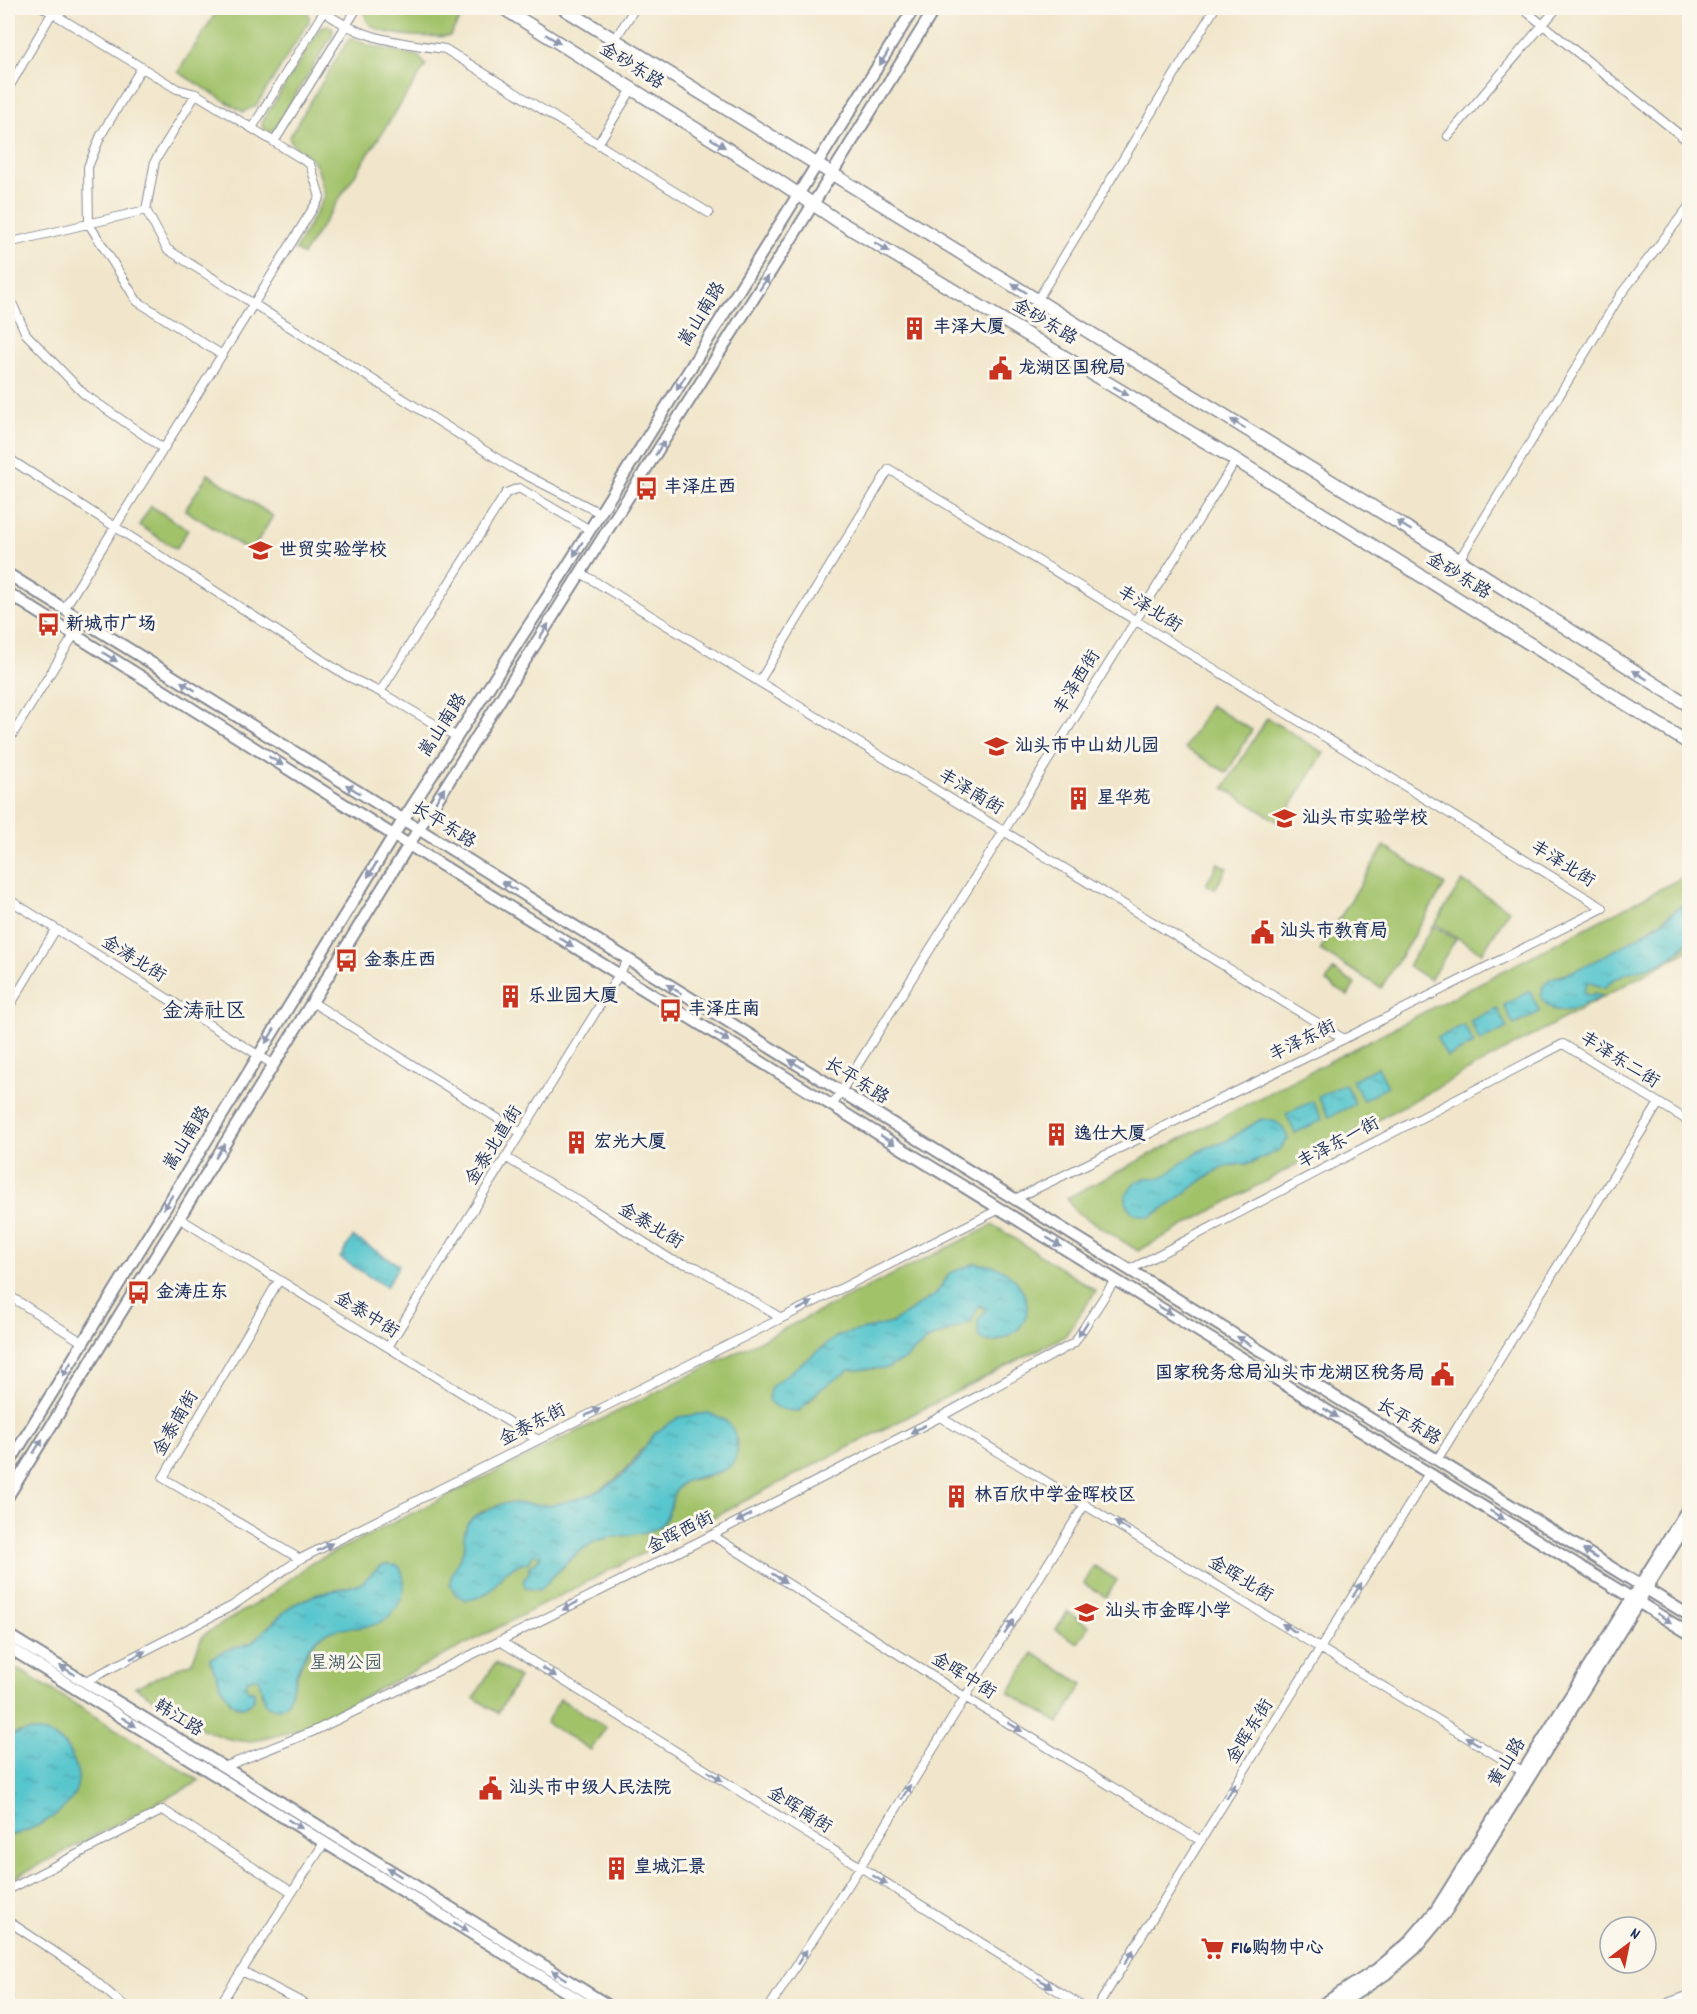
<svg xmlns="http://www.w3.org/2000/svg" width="1697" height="2014" font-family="Dekko,'LXGW WenKai TC',sans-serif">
<defs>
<pattern id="water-ripples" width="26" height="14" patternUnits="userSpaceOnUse" patternTransform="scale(1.5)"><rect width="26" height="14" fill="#59c6cd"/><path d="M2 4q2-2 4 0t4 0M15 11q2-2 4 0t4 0" fill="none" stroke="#49a1aa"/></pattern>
</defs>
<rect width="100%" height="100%" fill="#fbf7ec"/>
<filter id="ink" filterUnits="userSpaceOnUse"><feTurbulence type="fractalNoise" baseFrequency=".0167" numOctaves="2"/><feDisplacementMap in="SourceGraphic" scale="12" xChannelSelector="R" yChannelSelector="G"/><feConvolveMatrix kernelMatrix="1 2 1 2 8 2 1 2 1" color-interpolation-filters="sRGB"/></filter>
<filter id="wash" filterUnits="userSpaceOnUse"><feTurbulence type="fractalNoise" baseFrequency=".008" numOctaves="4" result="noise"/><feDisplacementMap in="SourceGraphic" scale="24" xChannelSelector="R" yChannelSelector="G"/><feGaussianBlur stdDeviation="1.35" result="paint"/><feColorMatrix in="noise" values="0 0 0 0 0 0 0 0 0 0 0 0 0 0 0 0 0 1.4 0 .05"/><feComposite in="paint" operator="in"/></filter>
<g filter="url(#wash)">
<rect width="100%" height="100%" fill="#f1e6cb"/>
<path fill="#a2c26b" stroke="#5e7864" stroke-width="1.5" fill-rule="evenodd" d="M219,8H305L309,15V21L256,106L243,112L178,72Z
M368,8H443L460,19L450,36C433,37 351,39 368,8Z
M327,25L333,29L332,36L274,130L268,132L263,129L262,122L321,27Z
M353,38L367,45L418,56L426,65L303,255L295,250L325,196C322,186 320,170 314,162C307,152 293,151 289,137L348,40Z
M208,474L273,516L251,552L185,510Z
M151,506L188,530L176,549L139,525Z
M1210,705L1252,730L1227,773L1185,748Z
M1267,718L1324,753L1280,823L1224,788Z
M1384,846L1445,885L1381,988L1320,950Z
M1218,863L1227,868L1215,889L1206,884Z
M1689,874V899C1655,927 1595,970 1551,978L1552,1009L1569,1010L1601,996H1593L1583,993L1588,981L1610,982L1631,970L1646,967L1682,949L1689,940V950L1138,1251L1075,1211L1067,1198ZM1261,1119L1288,1139L1279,1150L1252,1163L1226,1166L1203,1179L1170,1205L1145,1178H1162L1186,1160L1205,1148L1225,1142Z
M1462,881L1509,910L1482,953L1435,924Z
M1433,926L1456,939L1430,980L1408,966Z
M1333,970L1355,984L1348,996L1326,982Z
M993,1225L1096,1291L1065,1336L301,1729C285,1733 267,1739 251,1741C212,1744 167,1706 135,1687L192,1662L203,1635L267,1597L310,1564ZM976,1263L1000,1340L986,1309L978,1305L948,1331L927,1340L904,1360L849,1370L818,1391L808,1403L772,1386L839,1336L892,1323L936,1294L950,1273ZM642,1448L734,1459L729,1467L717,1474L685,1481L673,1492L671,1508L644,1532L612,1536L596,1541L580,1551L539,1590L528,1568L538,1560L541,1554H532L529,1562L515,1566L505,1572L490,1591L477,1598L452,1574C457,1566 462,1558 464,1549C467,1538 463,1528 472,1519C496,1496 523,1507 552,1505C590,1502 623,1480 642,1448ZM370,1576L373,1625C363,1626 351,1625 340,1628C305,1635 298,1673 288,1702L262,1695L259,1678L248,1679L246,1687L249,1691L236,1707L229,1701L210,1659L224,1651L251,1643L291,1606L304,1600L315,1595L360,1584Z
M1094,1566L1117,1580L1106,1597L1084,1584Z
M1067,1612L1089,1626L1078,1643L1056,1630Z
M1033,1653L1083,1684L1059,1723L1009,1693Z
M8,1663L200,1781L8,1881V1836L18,1834L77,1777L73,1761L64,1744L20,1732L8,1736Z
M495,1663L519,1678L498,1713L474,1698Z
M560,1699L606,1727L591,1750L546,1723Z"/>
<path fill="url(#water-ripples)" stroke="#3a7a96" stroke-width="1.5" d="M1689,899V940C1681,950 1672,958 1660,963C1640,972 1621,969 1605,988L1588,982L1583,993L1593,996L1595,993L1601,996C1581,1006 1557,1023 1541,997L1543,986L1551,978L1562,976L1593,962L1640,936L1663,921Z
M1530,991L1540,1012L1514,1025L1504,1005Z
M1497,1008L1507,1028L1480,1041L1470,1021Z
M1464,1025L1474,1044L1447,1057L1437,1038Z
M1378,1067L1388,1087L1363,1100L1352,1080Z
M1345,1084L1355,1104L1329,1117L1318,1097Z
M1313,1101L1322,1120L1295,1133L1286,1114Z
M1261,1119C1277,1120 1283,1124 1288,1139L1279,1150L1251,1163L1225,1166L1203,1179L1170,1205L1150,1217L1136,1214L1130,1210L1126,1202V1195L1134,1183L1145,1178H1162L1186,1160L1205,1148L1225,1142Z
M353,1237L399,1265L386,1287L340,1258Z
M976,1263C983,1265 993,1265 999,1268C1017,1276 1033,1300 1025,1319C1020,1332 1000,1344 986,1341C985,1341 978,1337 978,1336V1321L986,1309L979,1305L971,1322L927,1340L904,1360L887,1368L849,1370L818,1391L799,1411C783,1411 760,1407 772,1386L839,1335L892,1323L936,1294L950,1273Z
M708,1413C723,1418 733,1422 736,1439C744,1480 704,1471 684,1482C667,1492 675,1516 657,1528C646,1535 615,1535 599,1540C575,1549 558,1573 539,1590L526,1588L523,1581L530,1571L528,1568L538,1560L541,1555L532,1554L529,1562L515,1566L505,1572L490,1591L477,1598L466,1600L456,1595L450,1584L452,1574L465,1547L464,1536L467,1524L474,1517L504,1503L553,1505L587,1496L606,1487L622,1476L634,1463L655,1433L679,1417Z
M388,1564L399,1566C412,1588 398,1617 373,1625C351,1631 332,1623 313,1643C299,1659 294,1683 288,1702C281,1710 276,1710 266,1705L258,1678L248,1679L246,1686L249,1691H254V1699C231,1727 217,1675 210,1659L224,1651L251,1643L291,1606L315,1595L360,1584L380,1566Z
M31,1731C38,1732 46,1732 53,1736C70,1745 84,1774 75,1792C66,1814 30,1832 8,1836V1736Z"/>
</g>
<g filter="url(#ink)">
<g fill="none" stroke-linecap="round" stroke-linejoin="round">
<defs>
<path id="minor" d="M44,8L177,89L196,94L310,164L320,197L64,609
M320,8C356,39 399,43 445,49L709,213
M1522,8L1690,143
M615,39L635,8
M142,67L101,135L88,167L89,224L137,301L222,355
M8,89L52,13
M196,94L155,161L146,210L167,249L512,468L600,513
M252,128L326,8
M1448,136L1557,8
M274,142L357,8
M598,144L632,89
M8,243L146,210
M8,294L26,334L84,394L164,449
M1038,299L1215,8
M8,458L347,676L380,692L457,737
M1459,560L1621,294L1690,205
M581,573L1344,1039
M759,682L889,469L1603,908
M380,692L506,493L519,488L590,530
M8,742L74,635
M8,899L274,1065
M312,1002L521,1133
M8,1009L56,929
M832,1106L1236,460
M505,1157L589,1207L672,1260L696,1267L781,1318
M1015,1199L1344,1039L1603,908
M179,1218L538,1440
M1129,1270L1563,1044L1690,1122
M279,1280L163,1478L300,1559
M8,1295L82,1342
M388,1347L628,960
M940,1417L1522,1771
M1437,1460L1659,1103
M712,1535L965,1697L1201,1841
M500,1641L1082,2006
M86,1681L232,1606L300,1559L1000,1209
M224,1767L314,1731L500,1641L712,1535L940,1417L1074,1343L1115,1280
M8,1890L163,1810L292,1892
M8,1921L85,1972L124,2006
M242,1971L309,2006
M219,2006L324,1843
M770,2006L860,1867L1085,1504
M1098,2006L1429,1473
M1664,2006L1670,2002L1690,1995"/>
<path id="tertiary" d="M8,574L861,1104L1690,1616
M8,593L409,845L1690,1634
M8,1465L403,820L568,565L914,8
M8,1496L418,830L795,233L935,8
M8,1635L224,1767L609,2006
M8,1647L589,2006
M1320,2006L1377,1969L1407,1944L1436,1910L1690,1505
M1337,2006L1386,1974L1415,1949L1445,1913L1690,1519"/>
<path id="primary" d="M503,8L774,178L838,221L1236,460L1690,744
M563,8L1459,560L1690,706"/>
</defs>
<use href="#minor" stroke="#868a94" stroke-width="10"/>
<use href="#tertiary" stroke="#868a94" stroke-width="14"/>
<use href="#primary" stroke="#868a94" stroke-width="15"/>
<use href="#minor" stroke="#fff" stroke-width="8"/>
<use href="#tertiary" stroke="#fff" stroke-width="10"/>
<use href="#primary" stroke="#fff" stroke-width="12"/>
</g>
<defs><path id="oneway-solid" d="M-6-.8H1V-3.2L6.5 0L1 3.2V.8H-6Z" transform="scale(1.5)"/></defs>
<g fill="#8d97ae">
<use href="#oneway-solid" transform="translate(553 39) rotate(32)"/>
<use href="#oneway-solid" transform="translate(884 58) rotate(121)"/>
<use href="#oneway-solid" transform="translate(718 143) rotate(32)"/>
<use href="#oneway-solid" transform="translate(882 247) rotate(31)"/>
<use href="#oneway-solid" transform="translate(764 283) rotate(-58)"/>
<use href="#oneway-solid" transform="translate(1019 288) rotate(-148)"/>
<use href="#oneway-solid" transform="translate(681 383) rotate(122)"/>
<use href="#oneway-solid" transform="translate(1121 391) rotate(31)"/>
<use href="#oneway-solid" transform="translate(1238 424) rotate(-148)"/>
<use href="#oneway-solid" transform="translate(660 448) rotate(-58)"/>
<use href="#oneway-solid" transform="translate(1404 526) rotate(-148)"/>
<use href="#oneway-solid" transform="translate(578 549) rotate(122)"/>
<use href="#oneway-solid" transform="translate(544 631) rotate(-58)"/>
<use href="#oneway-solid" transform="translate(110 657) rotate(32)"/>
<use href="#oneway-solid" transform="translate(1640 675) rotate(-148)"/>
<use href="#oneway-solid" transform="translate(188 686) rotate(-148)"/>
<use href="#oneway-solid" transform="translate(276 761) rotate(32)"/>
<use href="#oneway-solid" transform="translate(353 789) rotate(-148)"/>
<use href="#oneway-solid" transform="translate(440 795) rotate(-58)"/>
<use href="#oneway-solid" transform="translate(372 870) rotate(122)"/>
<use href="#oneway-solid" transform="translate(509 886) rotate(-148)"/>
<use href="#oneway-solid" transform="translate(566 942) rotate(32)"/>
<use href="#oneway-solid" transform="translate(674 989) rotate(-148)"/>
<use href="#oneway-solid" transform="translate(270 1036) rotate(122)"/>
<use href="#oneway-solid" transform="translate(722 1037) rotate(32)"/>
<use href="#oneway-solid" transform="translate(796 1064) rotate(-148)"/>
<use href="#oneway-solid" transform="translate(888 1140) rotate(32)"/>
<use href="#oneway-solid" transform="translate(220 1151) rotate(-58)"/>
<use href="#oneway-solid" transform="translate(168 1202) rotate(122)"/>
<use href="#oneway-solid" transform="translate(1054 1242) rotate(32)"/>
<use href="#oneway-solid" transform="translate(805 1306) rotate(-27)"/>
<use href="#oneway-solid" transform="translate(1165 1310) rotate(32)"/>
<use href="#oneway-solid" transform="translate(1083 1329) rotate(123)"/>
<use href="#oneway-solid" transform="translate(1244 1341) rotate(-148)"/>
<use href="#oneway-solid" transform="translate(67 1369) rotate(122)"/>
<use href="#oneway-solid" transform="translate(593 1412) rotate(-27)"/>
<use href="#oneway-solid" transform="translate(1331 1413) rotate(32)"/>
<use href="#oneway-solid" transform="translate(918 1429) rotate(153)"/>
<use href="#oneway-solid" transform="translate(38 1446) rotate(-58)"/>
<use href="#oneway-solid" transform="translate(1497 1515) rotate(32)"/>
<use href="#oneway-solid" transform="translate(744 1518) rotate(153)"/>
<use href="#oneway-solid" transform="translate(1122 1526) rotate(-149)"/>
<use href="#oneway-solid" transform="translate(325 1547) rotate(-27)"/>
<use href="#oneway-solid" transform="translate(1590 1554) rotate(-148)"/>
<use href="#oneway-solid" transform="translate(779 1578) rotate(32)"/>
<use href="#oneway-solid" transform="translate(1357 1590) rotate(-58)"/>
<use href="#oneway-solid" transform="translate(570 1606) rotate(153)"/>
<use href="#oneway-solid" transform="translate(1664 1618) rotate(32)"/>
<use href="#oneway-solid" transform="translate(1009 1627) rotate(-58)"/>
<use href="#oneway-solid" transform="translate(1289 1628) rotate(-149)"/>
<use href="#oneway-solid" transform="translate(138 1655) rotate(-27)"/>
<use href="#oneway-solid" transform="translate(67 1670) rotate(-149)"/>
<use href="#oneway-solid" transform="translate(549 1672) rotate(32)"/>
<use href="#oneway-solid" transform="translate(129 1722) rotate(32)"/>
<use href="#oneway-solid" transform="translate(1015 1727) rotate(31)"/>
<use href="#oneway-solid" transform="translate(1473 1741) rotate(-148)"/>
<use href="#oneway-solid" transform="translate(715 1776) rotate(32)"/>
<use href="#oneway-solid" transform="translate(1231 1791) rotate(-58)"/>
<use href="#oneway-solid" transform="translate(906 1792) rotate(-58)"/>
<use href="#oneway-solid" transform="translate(295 1824) rotate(32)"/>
<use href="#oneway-solid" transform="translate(394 1872) rotate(-148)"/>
<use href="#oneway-solid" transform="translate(880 1880) rotate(32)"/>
<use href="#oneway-solid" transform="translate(461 1927) rotate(32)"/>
<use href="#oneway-solid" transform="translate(802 1957) rotate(-57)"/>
<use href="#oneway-solid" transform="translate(1129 1957) rotate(-58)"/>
<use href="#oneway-solid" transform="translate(559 1975) rotate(-148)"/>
<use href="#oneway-solid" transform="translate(1045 1983) rotate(32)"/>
</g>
</g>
<defs>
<symbol id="building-bare" viewBox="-9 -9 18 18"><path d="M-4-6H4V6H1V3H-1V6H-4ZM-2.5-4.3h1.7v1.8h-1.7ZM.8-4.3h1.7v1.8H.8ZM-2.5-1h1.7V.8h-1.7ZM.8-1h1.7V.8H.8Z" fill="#c8321e" stroke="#fbf7ec" stroke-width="2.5" paint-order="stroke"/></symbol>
<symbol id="civic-bare" viewBox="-9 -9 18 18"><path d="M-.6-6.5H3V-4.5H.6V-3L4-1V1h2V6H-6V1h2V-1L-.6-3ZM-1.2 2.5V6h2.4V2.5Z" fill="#c8321e" stroke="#fbf7ec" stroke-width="2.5" paint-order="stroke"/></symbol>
<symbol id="bus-bare" viewBox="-9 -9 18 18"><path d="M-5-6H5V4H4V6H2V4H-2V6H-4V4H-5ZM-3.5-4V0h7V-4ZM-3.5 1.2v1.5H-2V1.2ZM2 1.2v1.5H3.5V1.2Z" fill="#c8321e" stroke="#fbf7ec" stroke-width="2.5" paint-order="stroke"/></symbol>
<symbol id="school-bare" viewBox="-9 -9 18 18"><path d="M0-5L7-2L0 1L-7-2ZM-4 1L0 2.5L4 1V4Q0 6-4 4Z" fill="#c8321e" stroke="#fbf7ec" stroke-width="2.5" paint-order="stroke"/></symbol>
<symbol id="supermarket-bare" viewBox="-9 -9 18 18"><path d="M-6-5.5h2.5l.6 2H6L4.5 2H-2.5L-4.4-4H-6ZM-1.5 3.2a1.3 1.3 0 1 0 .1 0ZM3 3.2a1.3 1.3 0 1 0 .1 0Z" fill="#c8321e" stroke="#fbf7ec" stroke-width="2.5" paint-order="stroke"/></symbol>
</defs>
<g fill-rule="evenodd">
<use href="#building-bare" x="898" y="312" width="33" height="33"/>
<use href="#civic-bare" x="984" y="352" width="33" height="33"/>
<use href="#bus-bare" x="630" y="472" width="33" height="33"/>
<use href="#school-bare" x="244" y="534" width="33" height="33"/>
<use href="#bus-bare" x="32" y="608" width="33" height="33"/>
<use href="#school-bare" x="980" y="730" width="33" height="33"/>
<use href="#building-bare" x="1062" y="782" width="33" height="33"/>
<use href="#school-bare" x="1268" y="802" width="33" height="33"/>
<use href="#civic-bare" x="1246" y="916" width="33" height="33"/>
<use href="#bus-bare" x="330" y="944" width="33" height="33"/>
<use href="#building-bare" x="494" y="980" width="33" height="33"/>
<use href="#bus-bare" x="654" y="994" width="33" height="33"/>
<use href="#building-bare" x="1040" y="1118" width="33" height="33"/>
<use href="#building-bare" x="560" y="1126" width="33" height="33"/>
<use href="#bus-bare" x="122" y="1276" width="33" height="33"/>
<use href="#civic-bare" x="1426" y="1358" width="33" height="33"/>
<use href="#building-bare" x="940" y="1480" width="33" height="33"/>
<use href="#school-bare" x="1070" y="1596" width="33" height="33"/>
<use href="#civic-bare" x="474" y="1772" width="33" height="33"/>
<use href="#building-bare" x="600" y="1852" width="33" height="33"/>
<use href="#supermarket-bare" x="1196" y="1932" width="33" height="33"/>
</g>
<g text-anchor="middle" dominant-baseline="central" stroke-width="6" stroke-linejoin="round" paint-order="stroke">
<g font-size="18" fill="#1b2f5e" stroke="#fbf7ec">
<text transform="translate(631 67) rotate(32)">金砂东路</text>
<text transform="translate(703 315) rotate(-58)">嵩山南路</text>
<text transform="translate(1044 323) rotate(31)">金砂东路</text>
<text transform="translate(1458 577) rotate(32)">金砂东路</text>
<text transform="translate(1149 610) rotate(32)">丰泽北街</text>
<text transform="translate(1078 683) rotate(-58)">丰泽西街</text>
<text transform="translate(444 726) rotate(-57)">嵩山南路</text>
<text transform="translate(970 793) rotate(31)">丰泽南街</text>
<text transform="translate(443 826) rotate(32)">长平东路</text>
<text transform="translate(1562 865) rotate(32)">丰泽北街</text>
<text transform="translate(133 960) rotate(32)">金涛北街</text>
<text transform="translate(1303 1042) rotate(-26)">丰泽东街</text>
<text transform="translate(1619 1061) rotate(32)">丰泽东二街</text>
<text transform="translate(856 1082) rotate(32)">长平东路</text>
<text transform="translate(188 1139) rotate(-58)">嵩山南路</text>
<text transform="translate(1339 1144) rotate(-28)">丰泽东一街</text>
<text transform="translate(495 1146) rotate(-58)">金泰北直街</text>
<text transform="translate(650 1227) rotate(31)">金泰北街</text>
<text transform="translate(366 1316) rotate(32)">金泰中街</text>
<text transform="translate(1408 1423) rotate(32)">长平东路</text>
<text transform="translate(177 1424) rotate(-60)">金泰南街</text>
<text transform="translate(533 1426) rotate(-27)">金泰东街</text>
<text transform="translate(681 1534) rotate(-27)">金晖西街</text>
<text transform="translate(1240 1580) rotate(31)">金晖北街</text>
<text transform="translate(963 1677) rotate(32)">金晖中街</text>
<text transform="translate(178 1719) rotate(32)">韩江路</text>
<text transform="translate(1251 1732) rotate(-58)">金晖东街</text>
<text transform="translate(1508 1763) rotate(-58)">黄山路</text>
<text transform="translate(799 1811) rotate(32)">金晖南街</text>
</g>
<g font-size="18" font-weight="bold" fill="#1b2f5e" stroke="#fbf7ec" text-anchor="start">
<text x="933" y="328">丰泽大厦</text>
<text x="1018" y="369">龙湖区国税局</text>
<text x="664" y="488">丰泽庄西</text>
<text x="279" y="551">世贸实验学校</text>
<text x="66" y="625">新城市广场</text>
<text x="1015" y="747">汕头市中山幼儿园</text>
<text x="1097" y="799">星华苑</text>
<text x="1302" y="819">汕头市实验学校</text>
<text x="1280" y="932">汕头市教育局</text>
<text x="364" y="961">金泰庄西</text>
<text x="528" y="997">乐业园大厦</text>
<text x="688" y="1010">丰泽庄南</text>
<text x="1074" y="1135">逸仕大厦</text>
<text x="594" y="1143">宏光大厦</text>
<text x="156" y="1293">金涛庄东</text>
<text x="1425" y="1374" text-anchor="end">国家税务总局汕头市龙湖区税务局</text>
<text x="974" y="1496">林百欣中学金晖校区</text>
<text x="1105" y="1612">汕头市金晖小学</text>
<text x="509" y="1789">汕头市中级人民法院</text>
<text x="634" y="1868">皇城汇景</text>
<text x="1231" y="1949">F16购物中心</text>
</g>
<g font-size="18" fill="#445b62" stroke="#fbf7ec">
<text x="346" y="1664">星湖公园</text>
</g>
<g font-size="21" fill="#1b2f5e" stroke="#fbf7ec">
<text x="204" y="1013">金涛社区</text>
</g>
</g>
<rect width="1697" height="2014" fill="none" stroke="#fbf7ec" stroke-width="30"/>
<g transform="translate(1628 1945) rotate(32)"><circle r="28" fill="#fbf7ec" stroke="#a1a7b3" stroke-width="1.5"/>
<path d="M0-4.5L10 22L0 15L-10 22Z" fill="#c8321e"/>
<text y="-9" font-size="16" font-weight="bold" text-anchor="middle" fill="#1b2f5e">N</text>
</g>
</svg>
